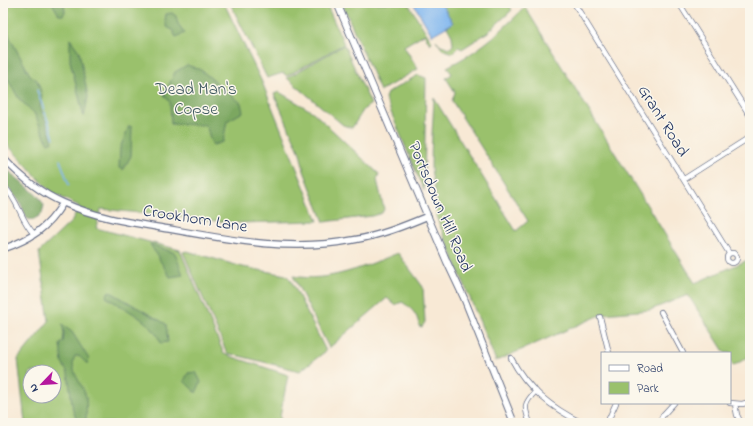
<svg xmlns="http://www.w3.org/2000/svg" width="753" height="426" font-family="'Indie Flower',sans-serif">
<rect width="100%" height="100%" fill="#fbf7ec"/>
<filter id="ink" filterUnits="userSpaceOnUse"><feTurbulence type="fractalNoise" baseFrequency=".025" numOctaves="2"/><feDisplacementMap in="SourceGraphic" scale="8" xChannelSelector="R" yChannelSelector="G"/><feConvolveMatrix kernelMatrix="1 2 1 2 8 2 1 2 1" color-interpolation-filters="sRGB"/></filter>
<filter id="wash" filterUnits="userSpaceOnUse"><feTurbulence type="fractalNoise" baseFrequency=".012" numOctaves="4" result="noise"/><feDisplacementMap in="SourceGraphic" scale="16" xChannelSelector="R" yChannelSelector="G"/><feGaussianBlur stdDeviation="0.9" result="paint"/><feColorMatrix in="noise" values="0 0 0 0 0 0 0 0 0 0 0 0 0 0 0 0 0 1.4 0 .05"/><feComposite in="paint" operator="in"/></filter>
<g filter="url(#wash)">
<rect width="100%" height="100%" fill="#f8e9d5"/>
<path fill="#9ac16c" stroke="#5a7865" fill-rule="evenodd" d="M3,3H224L262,82L318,221L237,223L101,209L96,228L180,250L224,354L288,375L280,417L282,423H25L18,359L49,321L39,252L72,221L79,206L52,193L3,140ZM30,372H54V396H30Z
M235,3H326L344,44L287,76L283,73L267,78L231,5Z
M342,3H408L432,42L430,44L424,34L404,46L418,69L380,91Z
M441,3H513L510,7L512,10L487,33L462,49L458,47L452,53L442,49L436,40L441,45L450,48L453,45L452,36L447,27L453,23Z
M525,7L695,283L750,259V356L733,366L730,361V353H725L688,295L650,310L603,314L496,361L436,216C439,200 432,183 431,167C431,144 433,121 434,98L516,231L528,221L452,101L455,92L446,78L452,74L447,67C481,50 499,33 525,7Z
M344,45L371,104L364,109L352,128L343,125L287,78Z
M418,75L426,78L424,191L385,98L387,93Z
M279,92L313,112L379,174L377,180L384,209L382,213L372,216L324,222L304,171L300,153L274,94Z
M187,251L243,267L286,275L291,280L326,351L300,371L227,353L183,252Z
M398,253L423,287L425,322L422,327L419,326C418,314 411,308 402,302L395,305L387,298L329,348L293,276C328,283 366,266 398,253Z"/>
<path fill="#7ba760" stroke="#4b6b5f" d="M52,3H64L65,12L63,15H59Z
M172,13L176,16L178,24L185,33L176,37L172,30L167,27L165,21L166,14Z
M3,15L10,38L30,75L37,80L42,94L40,106L53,141L48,143L34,113L19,99L6,76Z
M70,39L79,51L88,97L84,117L70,61Z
M187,65L201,70L241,103L243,112L227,121L223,142L213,145C208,138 210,132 205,125L171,124L170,102L164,95L175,72Z
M129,126L132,127L131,156L123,170L119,168L120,148Z
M3,166L38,196L44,205L42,214L33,220L27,219L20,202L3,181Z
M150,244L175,253L183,275L170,277Z
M109,291L166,324L168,342L161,343C151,320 126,310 106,297Z
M62,324L72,332L89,359L88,363H86L79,356H75C68,370 83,384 86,397C87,406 86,415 86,423H78L73,411L68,374L62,362L60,344L63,342L64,333Z
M196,372L201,382L196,393L184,381L188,373Z"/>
<path fill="#7fb6ef" stroke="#4d72a6" d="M413,3H441L453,23L432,35Z"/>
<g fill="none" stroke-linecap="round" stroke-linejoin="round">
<path stroke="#7fb6ef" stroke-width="1.5" d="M37,90L54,138
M60,160L69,185"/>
</g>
</g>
<g filter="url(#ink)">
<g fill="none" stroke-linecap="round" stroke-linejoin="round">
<defs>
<path id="minor" d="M574,3L729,253
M679,3L750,116
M684,179L750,137
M3,185C20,202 19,218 34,234
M727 258a5 5 0 1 1 10 0a5 5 0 1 1-10 0Z
M661,312L683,353
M600,317L609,353
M511,358C527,389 552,408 582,423
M730,403L742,404L750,402
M735,404L737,415L741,423
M530,423C524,407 523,404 536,391
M607,423L616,403
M659,423L663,415L674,403"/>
<path id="tertiary" d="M3,158C21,177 40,193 64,203C97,218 133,223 169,229C230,240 291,252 353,240C379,236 404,226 428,216
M3,249C31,239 47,229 63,203"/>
<path id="secondary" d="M337,3L447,262L464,298L514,423"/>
</defs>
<use href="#minor" stroke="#687088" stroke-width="6"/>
<use href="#tertiary" stroke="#687088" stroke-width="8"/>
<use href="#secondary" stroke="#687088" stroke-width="8"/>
<use href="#minor" stroke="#fff" stroke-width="4.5"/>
<use href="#tertiary" stroke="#fff" stroke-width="5.5"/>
<use href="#secondary" stroke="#fff" stroke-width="6"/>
</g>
</g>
<g text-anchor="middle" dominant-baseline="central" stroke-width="3" stroke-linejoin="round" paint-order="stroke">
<g font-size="17" fill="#415b62" stroke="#fbf7ec">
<text x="196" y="89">Dead Man's<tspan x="196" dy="20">Copse</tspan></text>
</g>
<g font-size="17" fill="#1b2f5e" stroke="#fbf7ec">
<text transform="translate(663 121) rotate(58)">Grant Road</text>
<text transform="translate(440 207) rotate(67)">Portsdown Hill Road</text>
<text transform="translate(195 219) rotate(9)">Crookhorn Lane</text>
</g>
</g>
<rect width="753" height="426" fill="none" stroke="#fbf7ec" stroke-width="16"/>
<rect x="601" y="352" width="130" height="52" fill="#fbf7ec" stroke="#a1a7b3"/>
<rect x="609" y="365" width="20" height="6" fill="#ffffff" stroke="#a1a7b3"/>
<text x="637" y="372" font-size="12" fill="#1b2f5e">Road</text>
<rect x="609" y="382" width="20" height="12" fill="#9ac16c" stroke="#a1a7b3"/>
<text x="637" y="392" font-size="12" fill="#1b2f5e">Park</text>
<g transform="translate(42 384) rotate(245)"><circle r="19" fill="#fbf7ec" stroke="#a1a7b3"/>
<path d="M0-3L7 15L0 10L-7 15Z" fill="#b5179e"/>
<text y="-6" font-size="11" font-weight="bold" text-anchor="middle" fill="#1b2f5e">N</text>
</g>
</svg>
